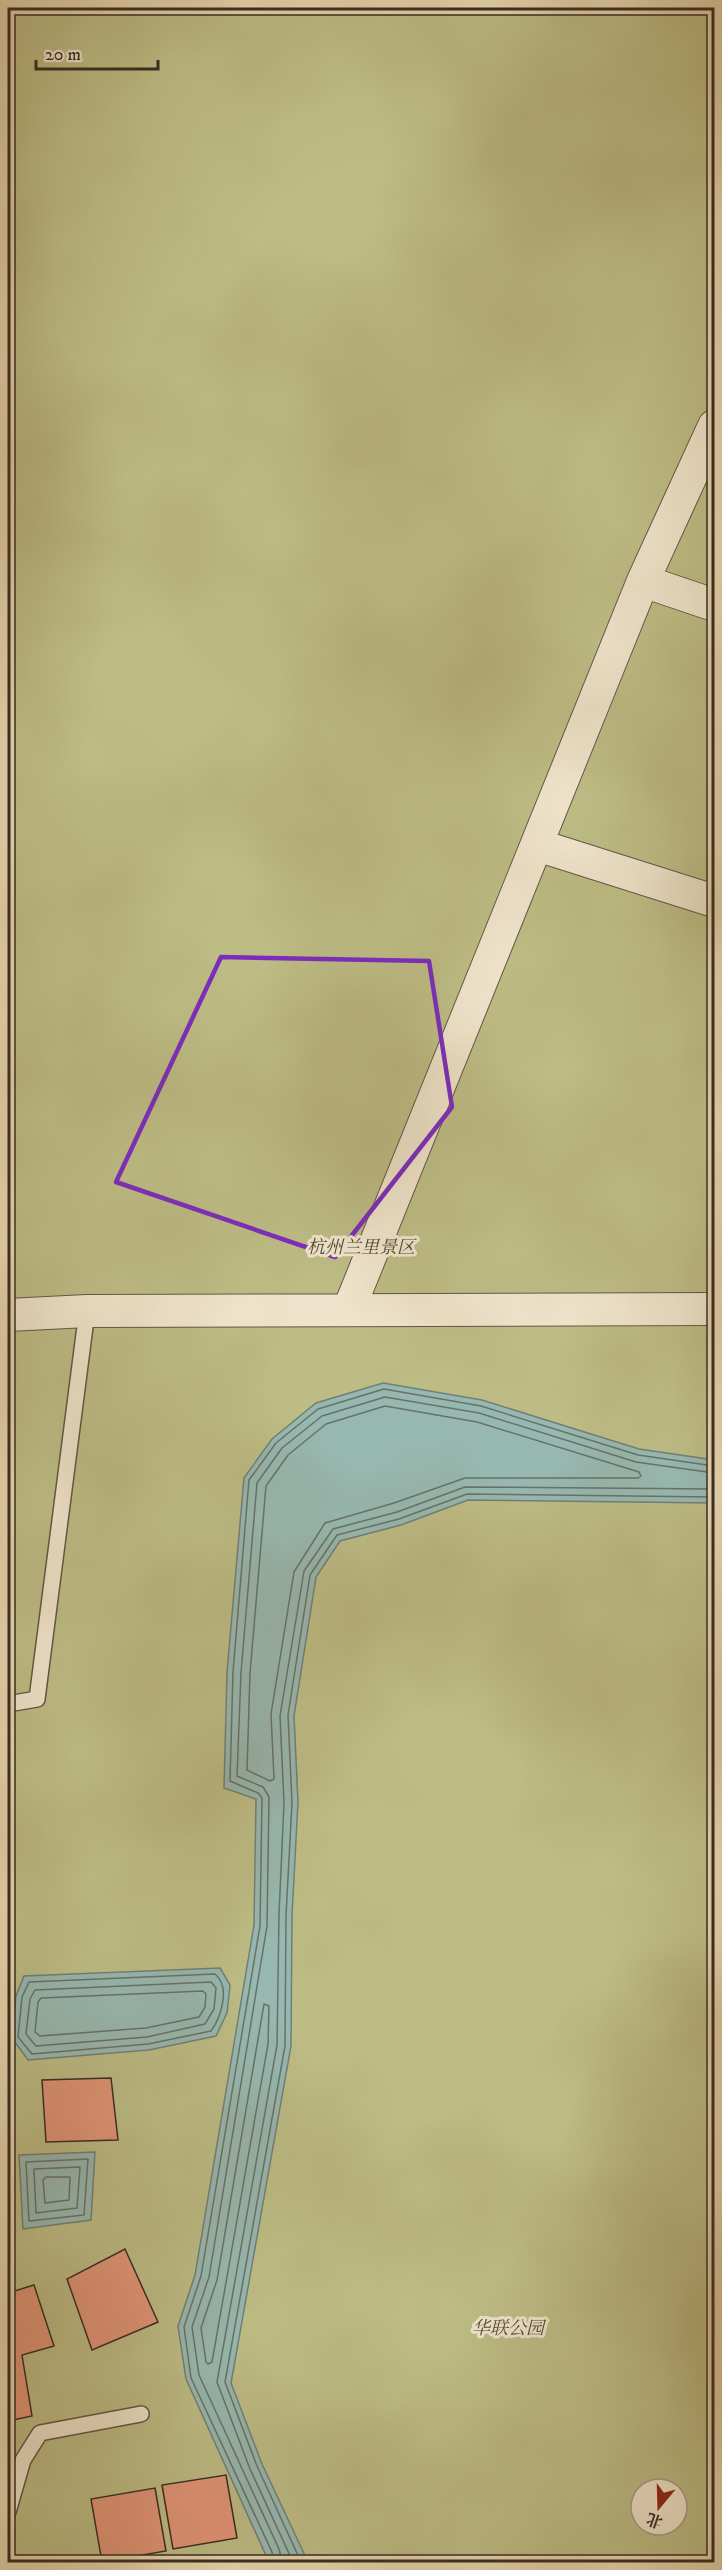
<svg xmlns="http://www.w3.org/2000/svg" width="722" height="2570" font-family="'IM FELL DW Pica','Noto Serif SC',serif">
<rect width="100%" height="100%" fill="#e7d6af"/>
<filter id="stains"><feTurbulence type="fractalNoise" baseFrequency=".00333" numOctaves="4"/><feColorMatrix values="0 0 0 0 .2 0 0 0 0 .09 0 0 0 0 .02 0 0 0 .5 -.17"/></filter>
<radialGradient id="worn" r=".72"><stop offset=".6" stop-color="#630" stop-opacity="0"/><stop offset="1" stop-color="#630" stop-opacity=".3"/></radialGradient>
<path fill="#bdbc85" stroke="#7a7454" stroke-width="1.5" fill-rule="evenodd" d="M8,8H714V2562H8ZM641,2489H677V2525H641Z"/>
<path fill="#97b8b0" stroke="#708078" stroke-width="1.5" d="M383,1383L482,1400L639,1449L714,1460V1503L468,1500L401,1525L340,1541L316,1577L294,1716L298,1802L292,1915L291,2046L231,2383L262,2464L308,2562H269L186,2379L178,2326L195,2275L254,1925L256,1799L224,1788L227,1672L244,1478L272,1439L316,1403Z
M220,1968L230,1985L227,2013L216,2036L149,2050L28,2060L12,2038L16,1996L24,1976Z
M95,2152L91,2220L23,2229L19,2155Z"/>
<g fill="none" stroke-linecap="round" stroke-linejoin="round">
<path stroke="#66726a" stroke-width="1.5" d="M385,1406L477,1422L639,1472L641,1476L638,1478H465L394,1503L325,1523L294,1572L271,1714L274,1779L270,1781L247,1770L250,1673L266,1486L288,1455L326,1424Z
M215,1974C231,1987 221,2017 211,2031L148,2044L32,2054L18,2037L22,1997L29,1982Z
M211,1982L216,1988L214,2009L205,2024L147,2037L36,2046L26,2034L30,1999L35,1990Z
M203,1991L206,1994L205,2007L199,2017L146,2028L40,2036L35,2032L38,2002L41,1998Z
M264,2004L269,2006L268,2044L212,2362L208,2364L206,2362L201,2328L217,2280Z
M88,2159L84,2215L29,2221L26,2162Z
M80,2167L77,2208L36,2213L34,2169Z
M46,2177H70L69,2200L45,2203L43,2180Z
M274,2562L272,2552L191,2378L184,2327L201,2276L260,1926L262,1798L258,1793L230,1781L233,1672L249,1480L276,1443L318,1409L384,1389L481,1406L638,1455L714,1466
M282,2562L279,2549L199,2375L192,2327L209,2277L267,1926L269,1797L263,1787L237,1776L241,1673L257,1483L282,1448L322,1416L385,1397L479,1413L636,1462L714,1473
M293,2562L250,2469L217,2382L277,2045L279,1914L284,1803L280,1716L304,1571L333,1529L397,1512L465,1487L714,1489
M301,2562L257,2466L225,2382L285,2046L286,1915L292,1803L288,1715L310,1575L337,1535L399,1519L467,1494L714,1497"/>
</g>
<path fill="#e19578" stroke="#362c24" stroke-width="1.5" d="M111,2078L118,2140L46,2142L42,2080Z
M125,2249L158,2322L92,2350L67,2279Z
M34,2285L54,2346L22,2355L32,2416L8,2421V2293Z
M226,2475L237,2538L173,2549L162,2485Z
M155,2488L166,2551L102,2562L91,2499Z"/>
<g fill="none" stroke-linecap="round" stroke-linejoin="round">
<defs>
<path id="service" d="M8,1704L37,1699L87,1311
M8,2512L23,2460L40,2433L141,2414"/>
<path id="minor" d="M643,581L714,605
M537,845L714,901
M349,1309L643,581L714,426
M8,1315L87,1311L714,1309"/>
</defs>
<use href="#service" stroke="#625647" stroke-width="18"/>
<use href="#minor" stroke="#625647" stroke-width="34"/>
<use href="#service" stroke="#efe4cb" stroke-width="15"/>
<use href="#minor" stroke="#efe4cb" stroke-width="32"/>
</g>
<path fill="none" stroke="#7b2cbf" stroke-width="4.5" stroke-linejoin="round" d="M221,957L429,961L452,1107L335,1257L116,1182Z"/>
<g text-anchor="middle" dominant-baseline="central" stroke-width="6" stroke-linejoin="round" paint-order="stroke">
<g font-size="18" font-style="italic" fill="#514937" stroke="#efe4cb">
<text x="361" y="1248">杭州兰里景区</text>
<text x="508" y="2329">华联公园</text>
</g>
</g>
<rect width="722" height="2570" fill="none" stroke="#e7d6af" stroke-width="30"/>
<rect x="9" y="9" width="704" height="2552" fill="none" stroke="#362c24" stroke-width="3"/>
<rect x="15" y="15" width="692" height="2540" fill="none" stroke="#362c24" stroke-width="1.5"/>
<g transform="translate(659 2507) rotate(199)"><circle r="28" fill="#efe4cb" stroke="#a59a88" stroke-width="1.5"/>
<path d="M0-4.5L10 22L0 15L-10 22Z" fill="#8f2418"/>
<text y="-9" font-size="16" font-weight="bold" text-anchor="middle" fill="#362c24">北</text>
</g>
<path d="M36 60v9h122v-9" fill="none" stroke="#362c24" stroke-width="3"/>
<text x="45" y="60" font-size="18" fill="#362c24" stroke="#efe4cb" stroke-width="4.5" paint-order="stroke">20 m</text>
<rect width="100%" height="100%" filter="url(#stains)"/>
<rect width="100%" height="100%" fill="url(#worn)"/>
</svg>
